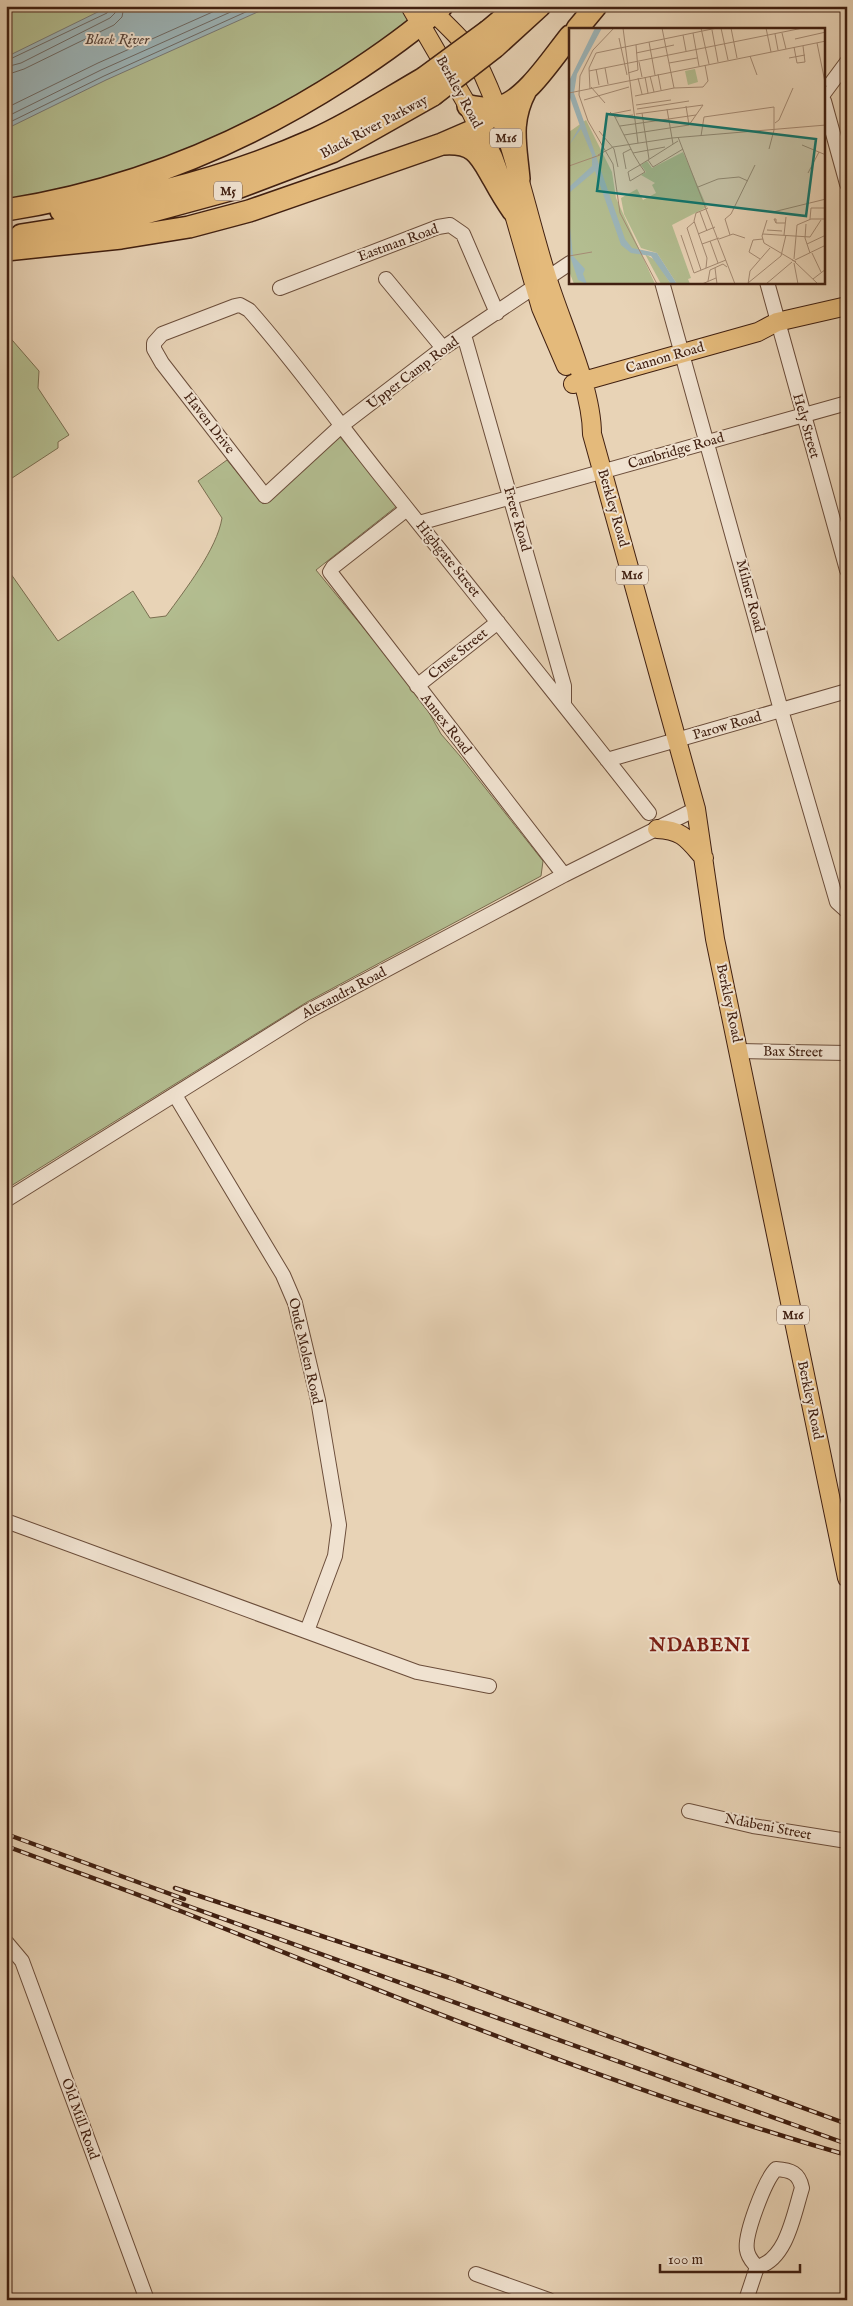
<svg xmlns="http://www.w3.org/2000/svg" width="853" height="2306" font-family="'IM FELL English',serif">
<rect width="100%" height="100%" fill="#e8d3b6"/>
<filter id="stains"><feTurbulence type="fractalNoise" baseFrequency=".004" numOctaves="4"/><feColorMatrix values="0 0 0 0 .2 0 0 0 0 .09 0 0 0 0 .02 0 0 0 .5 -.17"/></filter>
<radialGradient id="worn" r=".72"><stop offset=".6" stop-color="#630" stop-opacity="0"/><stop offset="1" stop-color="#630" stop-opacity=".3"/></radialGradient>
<path fill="#b3bd90" stroke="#7a6e50" d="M6,6H434L340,73L229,137L96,184L6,203Z
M6,333L39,371L38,388L69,435L58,442V448L6,482Z
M340,437L397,506L316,570L421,698L441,734L460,756L543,861L541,876L307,1002L6,1189V567L58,641L133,591L150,618L166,616C185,590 217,549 222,518L198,481L227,460L263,504Z"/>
<path fill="#9cb5b9" stroke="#787976" d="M110,6H271L106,80L6,129V57Z"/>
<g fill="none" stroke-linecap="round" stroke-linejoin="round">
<path stroke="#6e6a65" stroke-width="1" d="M6,61L107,13L110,6
M6,67L21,63L110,18L115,13L117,6
M6,75L24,69L114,25L122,17L124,6
M6,108L98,63L226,6
M6,117L101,70L244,6
M6,124L104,76L259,6"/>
<defs>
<path id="minor" d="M824,93L847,62
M824,101L847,184
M570,263L443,348L341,426L265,496L162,363L154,349V343L162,334L235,306L240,305L249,310C298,365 341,427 388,485C475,594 563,703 649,813
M386,279L443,348
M662,282L781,710L837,902L847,911
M767,282L847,570
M280,288L438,227L450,225L463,234L497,313
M464,335L564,686V705
M407,509L333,567L330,572L564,875
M419,523L847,403
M417,686L498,622
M607,760L847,691
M740,1051L847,1053
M175,1095L283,1275L295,1303L318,1400L339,1525L335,1556L307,1631
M6,1200L305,1013L564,875L696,809
M6,1521L417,1672L489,1686
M689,1811L753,1826L847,1841
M6,1942L22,1961L147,2300
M776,2169C791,2170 799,2173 802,2188C794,2213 787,2260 757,2267C753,2262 748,2258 747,2250C744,2235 765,2180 776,2169Z
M476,2274L549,2300
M746,2300L757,2267"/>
<path id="major" d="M410,6L468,106L493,157L513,211L541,308L566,366
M428,6C444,24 464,39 476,60C511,128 524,205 547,277C561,323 592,388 592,434L696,809L715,939L847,1578
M573,384L758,332L777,322L847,306
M657,829C683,830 688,840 704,858"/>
<path id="highway" d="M577,29L596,6
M488,31L518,6
M495,47L540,6
M468,106C477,107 489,110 499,107C525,101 553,57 570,36
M444,144C476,142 480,156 494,180C500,191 506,201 513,211
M519,179C516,145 509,122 526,90
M6,210C129,191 241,145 345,78C379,56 412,33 442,6
M61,211C149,198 234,175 315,139C353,122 389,98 424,78
M21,235L123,219L237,188L332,152L433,95
M6,250L121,238L189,227L249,211L442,144L479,128L497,108"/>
</defs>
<use href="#minor" stroke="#6b4d3a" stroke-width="16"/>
<use href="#major" stroke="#412011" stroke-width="20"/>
<use href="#highway" stroke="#412011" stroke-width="24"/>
<use href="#minor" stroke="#f0e2d0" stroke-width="14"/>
<use href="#major" stroke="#e4ba7b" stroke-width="18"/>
<use href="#highway" stroke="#e4ba7b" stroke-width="21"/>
<defs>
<path id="rail" d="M6,1834L184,1899
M6,1846C65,1868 125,1889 183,1912C401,1999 622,2091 847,2155
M175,1888L450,1978L847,2124
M174,1901L847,2144"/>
</defs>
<use href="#rail" stroke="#412011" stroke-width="4.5"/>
<use href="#rail" stroke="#f0e2d0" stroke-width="2.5" stroke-dasharray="8" stroke-linecap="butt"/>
<defs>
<path id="highway-bridge" d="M424,78L488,31
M433,95L495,47"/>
</defs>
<use href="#highway-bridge" stroke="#412011" stroke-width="24" stroke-linecap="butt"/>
<use href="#highway-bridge" stroke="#e4ba7b" stroke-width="21"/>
</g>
<g text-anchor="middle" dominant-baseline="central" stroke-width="4" stroke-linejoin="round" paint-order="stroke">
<g fill="#f0e2d0" stroke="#765a4a" stroke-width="1">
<rect x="490" y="128.5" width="32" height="19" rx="4"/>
<rect x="214" y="181.5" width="28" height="19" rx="4"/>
<rect x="616" y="565.5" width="32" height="19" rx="4"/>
<rect x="777" y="1305.5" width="32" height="19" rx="4"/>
</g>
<g font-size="12" font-weight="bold" fill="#412011">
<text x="506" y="138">M16</text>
<text x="228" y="191">M5</text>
<text x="632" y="575">M16</text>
<text x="793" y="1315">M16</text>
</g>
<g font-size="14" fill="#412011" stroke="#f0e2d0">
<text transform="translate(459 92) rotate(61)">Berkley Road</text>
<text transform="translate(374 127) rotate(-28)">Black River Parkway</text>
<text transform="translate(398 243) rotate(-20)">Eastman Road</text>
<text transform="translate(665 358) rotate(-16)">Cannon Road</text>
<text transform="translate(413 373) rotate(-37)">Upper Camp Road</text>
<text transform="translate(209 423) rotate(52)">Haven Drive</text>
<text transform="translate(806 426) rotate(74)">Hely Street</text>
<text transform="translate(676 451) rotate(-16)">Cambridge Road</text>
<text transform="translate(613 508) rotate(74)">Berkley Road</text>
<text transform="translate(517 519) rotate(74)">Frere Road</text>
<text transform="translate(448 559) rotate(51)">Highgate Street</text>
<text transform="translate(750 596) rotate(75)">Milner Road</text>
<text transform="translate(458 654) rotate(-39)">Cruse Street</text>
<text transform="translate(446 724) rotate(52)">Annex Road</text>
<text transform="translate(727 726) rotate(-16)">Parow Road</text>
<text transform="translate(344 993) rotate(-28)">Alexandra Road</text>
<text transform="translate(729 1003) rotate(78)">Berkley Road</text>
<text transform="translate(793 1052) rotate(1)">Bax Street</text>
<text transform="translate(305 1351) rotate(77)">Oude Molen Road</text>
<text transform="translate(810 1400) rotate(78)">Berkley Road</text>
<text transform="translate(768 1827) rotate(11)">Ndabeni Street</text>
<text transform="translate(80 2119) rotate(70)">Old Mill Road</text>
</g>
<g font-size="15" font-style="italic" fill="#58453b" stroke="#f0e2d0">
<text x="117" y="39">Black River</text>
</g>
<g font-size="19" font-weight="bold" letter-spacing="1" fill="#7a1f14" stroke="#f0e2d0">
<text x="700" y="1646">NDABENI</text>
</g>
</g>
<g transform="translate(569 28)">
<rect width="256" height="256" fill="#e8d3b6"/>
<path d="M126,41L129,54L119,57L116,43ZM17,92L43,144L47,170L86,256H5L0,243V104ZM114,124L138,179L103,197L122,250L119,251L121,256H108L88,225L72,220L55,186L52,170L68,161L74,172L87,165L83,157L86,155L72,147L77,144L72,137L78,133L83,140ZM76,226L86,232L102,256H92Z" fill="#b3bd90"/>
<path d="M26,0H33L8,46L5,65L56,211L63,220L88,225L108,256H102L82,228L62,225L52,217L26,143L0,165L1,158L23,138V127L12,101L0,117L11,98L0,67V53ZM0,190L4,228L16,241L14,246L18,256L9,252L2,231Z" fill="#9cb5b9"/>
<path fill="none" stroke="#a58b74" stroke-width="1" d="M45,0L24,22L11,48L10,67L19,93L44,136L51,185L88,256M54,0L69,115M93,0L105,60M132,0L140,36M152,0L159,32M162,0L168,30M197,0L202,24M143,2L149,34M124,5L130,38M213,5L217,21M206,6L209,22M114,7L117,23M50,10L58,47M226,11L257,4M80,14L86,47M248,15L257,59M225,19L228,35L236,34L234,18M67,25L105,17M181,28L188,47M220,30L236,27M70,34L73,49M100,35L128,30M36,40L39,56M27,41L30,57M20,43L234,0M59,45L69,42L67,17M89,46L92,62M81,48L85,64M76,49L79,65M69,50L73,66M22,59L36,75M21,61L20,40L27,25L148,0M0,65L257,13M66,68L105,60L134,59L139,53L136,37M15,72L60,59M67,77L102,72M117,78L120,97M68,81L120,73M98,81L104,116M41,84L46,89L65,127L71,137L76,144L61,153L59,144L64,141L71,137L79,132L90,125L109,113M73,85L80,131M42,86L62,82M67,86L134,77M46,89L64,87M206,95L210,92L224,60M120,97L134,77M51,98L127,87M30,103L45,121L49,139M55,107L120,97M132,108L135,89L205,79V102L200,121M109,109L166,256M233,117L257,127M64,125L96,119M29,127L44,119L103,110L257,97M79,132L84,139L114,121M0,138L31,127M57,141L54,125L62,121M239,145L250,124M129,159L149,151L170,149L179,153M131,184L138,203M204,184L257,171M241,191L242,180H257M198,192L193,208L195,215L227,234L223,232M125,194L118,200L132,242M207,195L205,191H207V195H216M237,196L236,210L241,225M228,197L242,191H257M198,202L213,203M129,206L146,199M194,206L241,209L252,192M112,207L125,245L157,232M161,207L156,191L162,186L186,137M215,207L217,189M150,211L164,206L176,210M141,213L149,235M133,216L150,210M238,216L257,207M243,225L252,244M0,228L23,224M191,231L180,224L184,212L194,211M225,231L228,197M226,232L257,217M226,234L249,256M225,235L229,256M137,240L138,230L125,193L127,185L139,180M146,240L148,256M244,251L257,241M139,253L141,242L154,236L158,239M179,255L212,228L217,207M133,256L147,250M179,256L181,243L201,220M197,256L223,234"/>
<path fill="#0f766e" fill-opacity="0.15" stroke="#0f766e" stroke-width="2.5" d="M38,86L247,111L237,188L28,163Z"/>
<rect width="256" height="256" fill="none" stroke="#412011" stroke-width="2.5"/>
</g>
<rect width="853" height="2306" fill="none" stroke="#e8d3b6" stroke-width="25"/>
<rect x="8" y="8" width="838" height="2291" fill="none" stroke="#412011" stroke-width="2.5"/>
<rect x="12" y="12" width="828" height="2281" fill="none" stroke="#412011"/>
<path d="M660 2264v8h140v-8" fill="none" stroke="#412011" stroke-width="2.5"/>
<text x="668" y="2264" font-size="15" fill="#412011" stroke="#f0e2d0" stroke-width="4" paint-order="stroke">100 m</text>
<rect width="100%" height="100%" filter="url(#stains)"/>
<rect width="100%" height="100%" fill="url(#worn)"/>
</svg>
